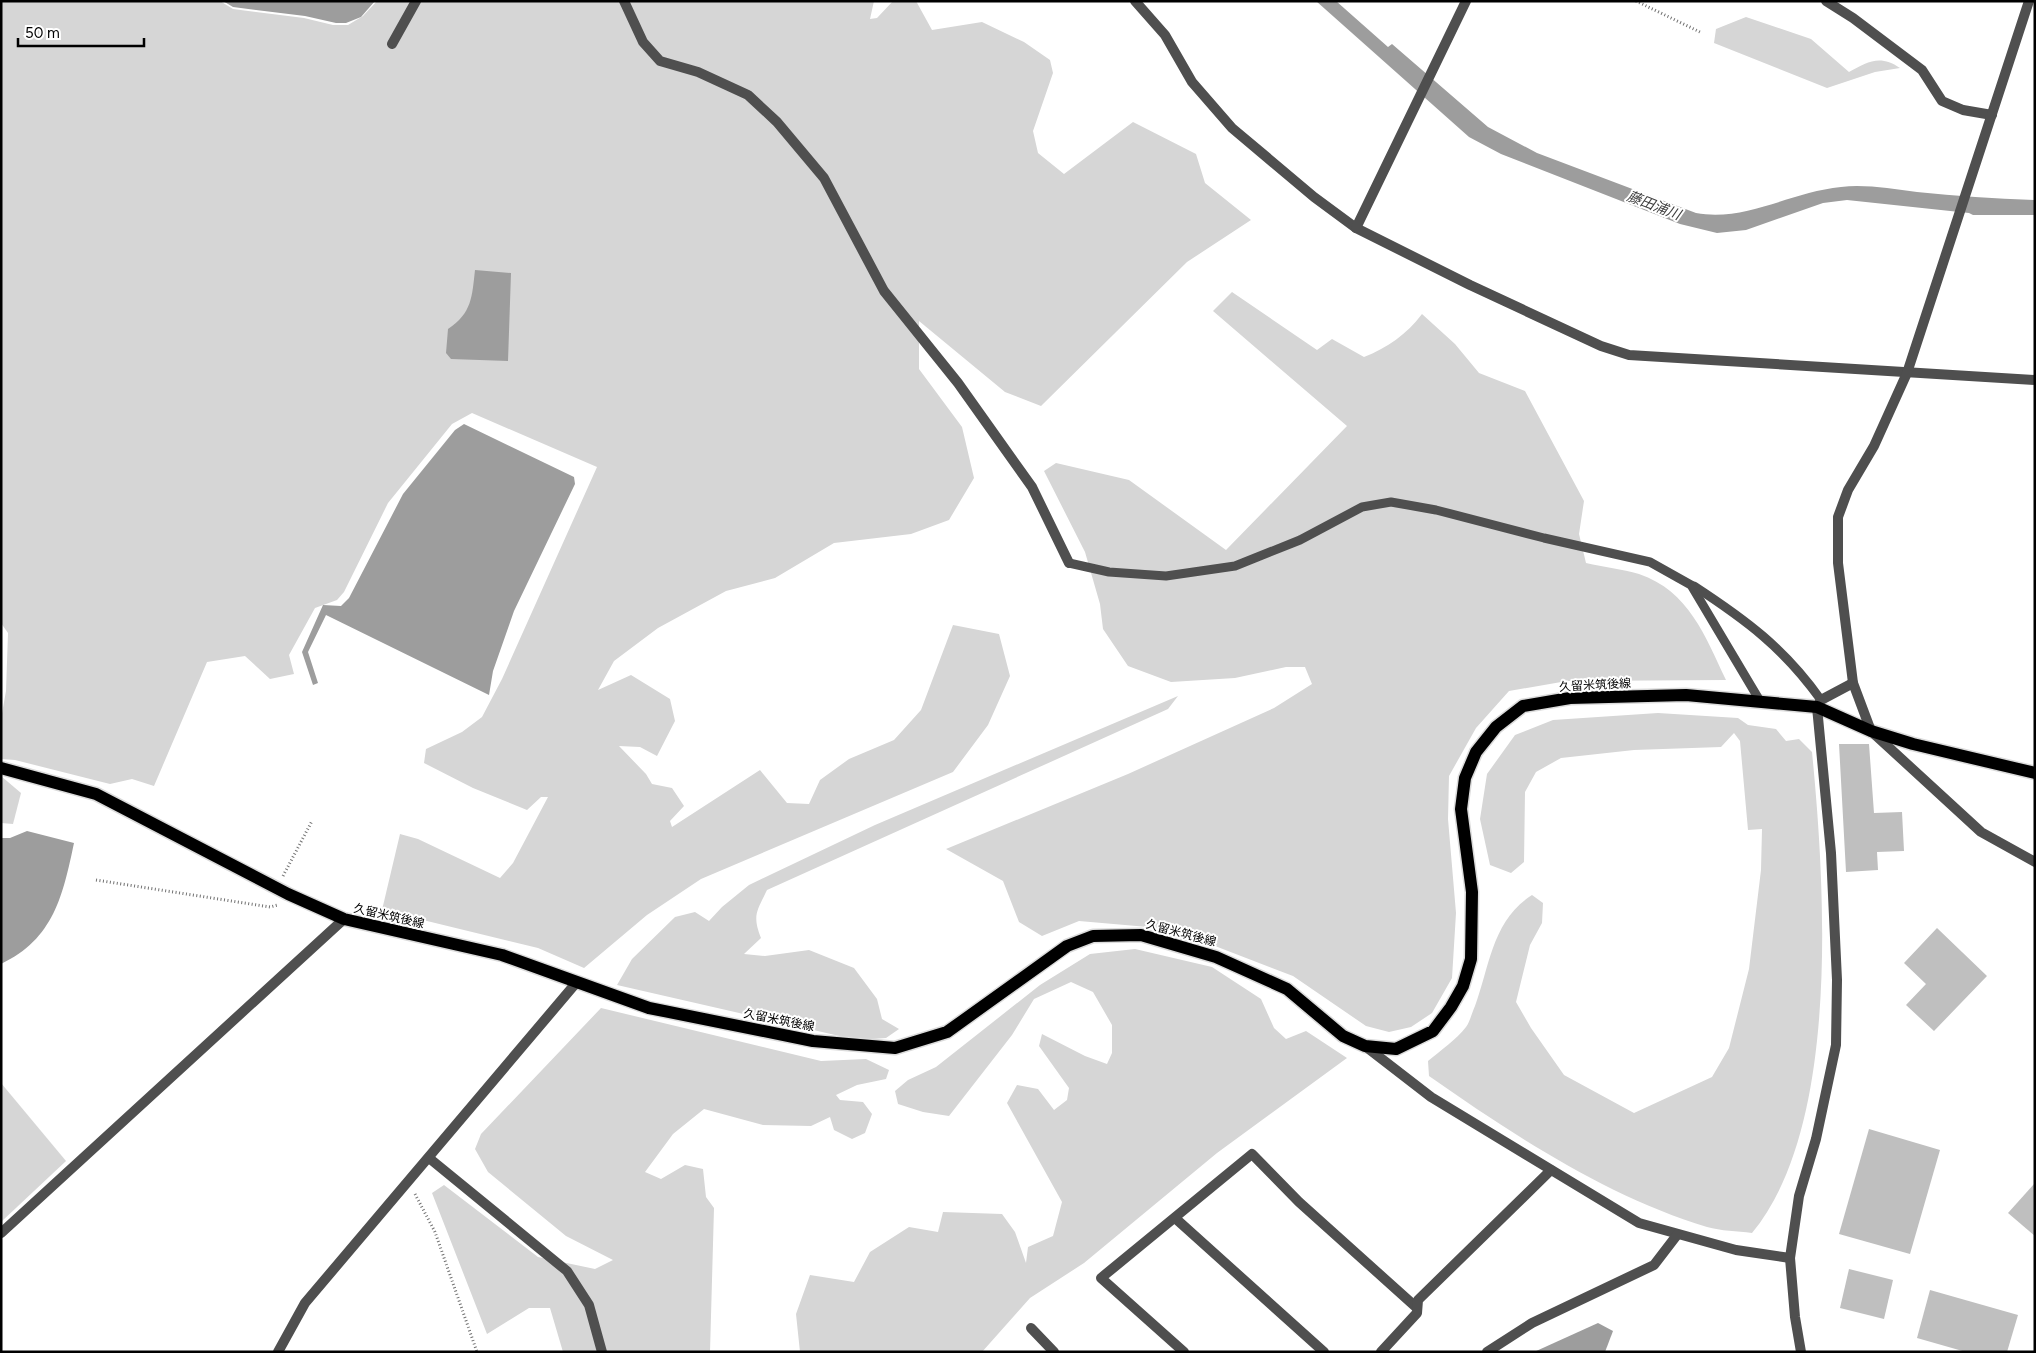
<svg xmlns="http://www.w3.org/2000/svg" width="2036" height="1353" font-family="Figtree,'Noto Sans JP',sans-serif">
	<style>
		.green { fill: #d6d6d6 }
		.water { fill: #9d9d9d }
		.building { fill: #bfbfbf }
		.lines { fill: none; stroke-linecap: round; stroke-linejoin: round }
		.primary-casing { stroke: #dbdbdb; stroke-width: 15 }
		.path { stroke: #717171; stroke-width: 3; stroke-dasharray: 1 2.5; stroke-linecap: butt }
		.service { stroke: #4f4f4f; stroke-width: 9 }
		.minor { stroke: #4f4f4f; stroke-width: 10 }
		.tertiary { stroke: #4f4f4f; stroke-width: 10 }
		.primary { stroke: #000; stroke-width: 12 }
		.labels { text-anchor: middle; stroke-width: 4; stroke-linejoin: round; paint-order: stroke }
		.street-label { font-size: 12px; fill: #000; stroke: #fff }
		.water-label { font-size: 14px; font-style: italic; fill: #3e3e3e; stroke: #fff }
	</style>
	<rect width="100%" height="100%" fill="#fff"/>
	<g class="green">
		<path d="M1 1H220L233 9 304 18 333 25H348L363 16 377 1H874L870 19 877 18 893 1H916L932 30 982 22 1024 42 1050 60 1053 73 1033 131 1038 153 1064 174 1133 122 1196 154 1205 183 1251 220 1187 262 1041 406 1005 392 919 321V369L962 427 974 478 949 520 911 534 834 543 775 578 726 591 658 628 614 661 598 690 631 675 670 699 675 721 657 756 640 747 619 746 646 774 652 784 672 788 684 806 670 821 672 827 760 770 787 803 809 804 820 780 849 759 894 740 921 710 953 625 999 634 1010 676 988 725 953 772 701 879 647 915 584 968 538 948 382 910 400 834 418 839 500 878 513 863 548 797H541L527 810 473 788 424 763 426 749 462 732 482 717 502 679 597 467 472 413 452 424 388 503 344 592 337 600 315 608 289 655 294 674 270 679 245 656 207 662 154 786 132 779 110 784 15 760 1 759V719L6 691 8 633 1 623Z"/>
		<path d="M1746 17 1811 39 1849 72C1867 62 1880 54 1900 68L1875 72 1827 88 1714 43 1716 29Z"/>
		<path d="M1232 292 1317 350 1332 339 1364 357C1387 348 1407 334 1422 314L1455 344 1479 373 1525 391 1584 501 1579 534 1586 563C1604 567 1622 569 1639 574 1689 591 1705 636 1726 680L1567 681 1509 691 1476 728 1449 776 1448 819 1456 913 1452 978 1432 1013 1411 1027 1389 1032 1366 1026 1293 976 1171 929 1079 921 1042 936 1019 922 1003 881 946 849 1128 774 1274 708 1312 684 1305 667H1286L1235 678 1171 682 1128 666 1103 629 1100 604 1085 552 1044 471 1056 463 1129 480 1226 550 1347 426 1213 311Z"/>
		<path d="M1178 696 1168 709 767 890C757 911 752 915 761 938L744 954 765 956 809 950 854 968 877 999 882 1019 899 1029 886 1038 857 1040 617 985 632 959 675 917 695 912 709 921 722 907 749 885 875 825Z"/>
		<path d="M1658 713 1738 718 1748 725 1776 729 1786 741 1799 739 1812 752C1825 884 1841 1126 1752 1233 1737 1231 1721 1231 1707 1227 1608 1197 1513 1135 1429 1076L1428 1061C1441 1050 1456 1040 1466 1027 1470 1022 1472 1012 1475 1006 1490 965 1492 921 1532 895L1543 903 1542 923 1530 945 1516 1002 1531 1028 1564 1075 1634 1113 1712 1077 1729 1048 1749 969 1761 870 1762 829 1748 830 1740 741 1734 733 1721 747 1634 750 1561 758 1536 772 1525 792 1524 862 1511 873 1490 865 1480 819 1487 774 1515 735 1553 720Z"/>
		<path d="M1 776 21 793 13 824 1 823Z"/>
		<path d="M1135 949 1212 967 1261 999 1274 1028 1286 1039 1306 1031 1347 1058 1217 1153 1084 1263 1030 1298 982 1352H800L796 1314 810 1275 854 1282 870 1252 909 1227 938 1232 943 1212 1002 1214 1015 1232 1026 1263 1028 1247 1053 1236 1062 1202 1007 1103 1017 1085 1038 1089 1054 1110 1067 1100 1069 1088 1039 1046 1042 1034 1085 1056 1107 1064 1112 1053V1025L1093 992 1071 982 1034 999 1012 1035 949 1116 923 1112 898 1104 895 1091 908 1080 936 1067 1040 985 1090 954Z"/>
		<path d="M601 1008 821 1061 866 1059 889 1070 886 1079 857 1085 836 1095 840 1100 863 1102 872 1114 865 1133 852 1139 834 1130 830 1117 811 1126 763 1125 704 1109 673 1134 645 1172 661 1179 685 1165 703 1169 706 1197 714 1208 710 1352H563L550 1308H529L487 1334 432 1193 444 1185 538 1257 595 1269 613 1260 566 1236 488 1172 475 1149 481 1134Z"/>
		<path d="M1 1083 66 1161 1 1222Z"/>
	</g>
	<g class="water">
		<path d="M223 1H375L361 17 346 23H336L305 16 233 7Z"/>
		<path d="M1316 1H1336L1388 47 1392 44 1488 127 1537 153 1696 213C1746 222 1790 192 1841 187 1865 184 1892 189 1917 192 1956 196 1995 199 2035 200V215H1973L1969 213 1847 200 1823 203 1746 230 1717 233 1680 224 1501 154 1469 137Z"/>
		<path d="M475 270 511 273 508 361 451 359 446 353 448 329C472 313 472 297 475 270Z"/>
		<path d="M464 424 574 477 575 484 514 611 493 671 489 695 326 615 308 652 318 683 313 685 302 652 323 605 341 606 349 598 403 494 455 430Z"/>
		<path d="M27 831 74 843C63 895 54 939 1 964V838H10Z"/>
		<path d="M1598 1323 1613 1331 1605 1352H1534Z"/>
	</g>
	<g class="building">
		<path d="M1839 744H1869L1874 813 1902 812 1904 851 1877 852 1878 870 1846 872Z"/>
		<path d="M1937 928 1987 976 1934 1031 1906 1005 1926 984 1904 963Z"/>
		<path d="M1869 1129 1940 1150 1910 1254 1839 1234Z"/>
		<path d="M2035 1183V1236L2008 1213Z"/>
		<path d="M1849 1269 1893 1280 1884 1319 1840 1308Z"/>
		<path d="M1930 1290 2018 1315 2007 1352H1966L1917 1338Z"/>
	</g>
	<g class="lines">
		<defs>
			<path id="primary" d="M1 768 96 794 288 894 344 919 502 955 649 1008 813 1041 895 1048 947 1032 1067 946 1093 936 1141 935 1216 957 1287 989 1343 1036 1365 1046 1396 1049 1433 1031 1451 1007 1463 986 1471 959 1472 892 1461 809 1465 778 1476 752 1496 727 1523 706 1570 698 1686 695 1817 707 1871 731 1913 744 2035 773"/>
		</defs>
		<use href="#primary" class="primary-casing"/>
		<g class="path">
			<path d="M1636 1 1702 33"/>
			<path d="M283 876 312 821"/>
			<path d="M96 880 270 907 278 905"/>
			<path d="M415 1194 435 1232 477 1352"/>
		</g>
		<g class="service">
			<path d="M1069 563 1109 572 1166 576 1235 566 1300 540 1362 507 1391 502 1436 510 1544 538 1650 562 1691 585 1760 701"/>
			<path d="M1694 586C1746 620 1784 648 1821 700"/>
		</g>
		<g class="minor">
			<path d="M624 1 643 42 660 61 698 72 748 95 777 122 824 178 884 291 958 383 1032 487 1069 563"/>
			<path d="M1135 1 1165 35 1192 82 1232 128 1314 197 1356 228 1470 285 1601 346 1629 355 2035 380"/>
			<path d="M1826 1 1853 18 1922 70 1942 101 1963 110 1992 115"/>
			<path d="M392 44 416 1"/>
			<path d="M1356 228 1466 1"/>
			<path d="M1907 373 2029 1"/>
			<path d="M1365 1046 1431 1097 1639 1223 1736 1250 1790 1258"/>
			<path d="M429 1158 567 1271 589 1305 602 1352"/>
			<path d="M1175 1218 1324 1352"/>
			<path d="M1 1233 344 919"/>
			<path d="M1031 1328 1054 1352"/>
			<path d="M278 1352 305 1303 576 983"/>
			<path d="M1184 1352 1101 1278 1252 1154 1299 1202 1417 1308"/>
			<path d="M1381 1352 1417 1313 1418 1300 1551 1170"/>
			<path d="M1487 1352 1532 1323 1654 1265 1677 1235"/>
			<path d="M1801 1352 1795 1317 1790 1258 1799 1196 1816 1139 1836 1045 1837 980 1831 853 1817 707 1821 700 1853 683"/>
		</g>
		<path class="tertiary" d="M1907 373 1874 446 1848 490 1838 517V563L1853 683 1871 731 1981 832 2035 862"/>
		<use href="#primary" class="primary"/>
	</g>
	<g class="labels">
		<g class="street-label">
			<text transform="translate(1595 685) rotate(-3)" y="4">久留米筑後線</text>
			<text transform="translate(389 916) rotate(13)" y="4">久留米筑後線</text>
			<text transform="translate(1181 933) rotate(15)" y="4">久留米筑後線</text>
			<text transform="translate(779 1020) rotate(11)" y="4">久留米筑後線</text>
		</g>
		<g class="water-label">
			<text transform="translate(1654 205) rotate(21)" y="5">藤田浦川</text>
		</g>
	</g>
	<rect width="2036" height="1353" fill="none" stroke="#000000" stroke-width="5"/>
	<path d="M18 38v8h126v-8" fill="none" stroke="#000000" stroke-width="2.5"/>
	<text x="25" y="38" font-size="15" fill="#000000" stroke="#ffffff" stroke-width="4" paint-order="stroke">50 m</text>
</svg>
